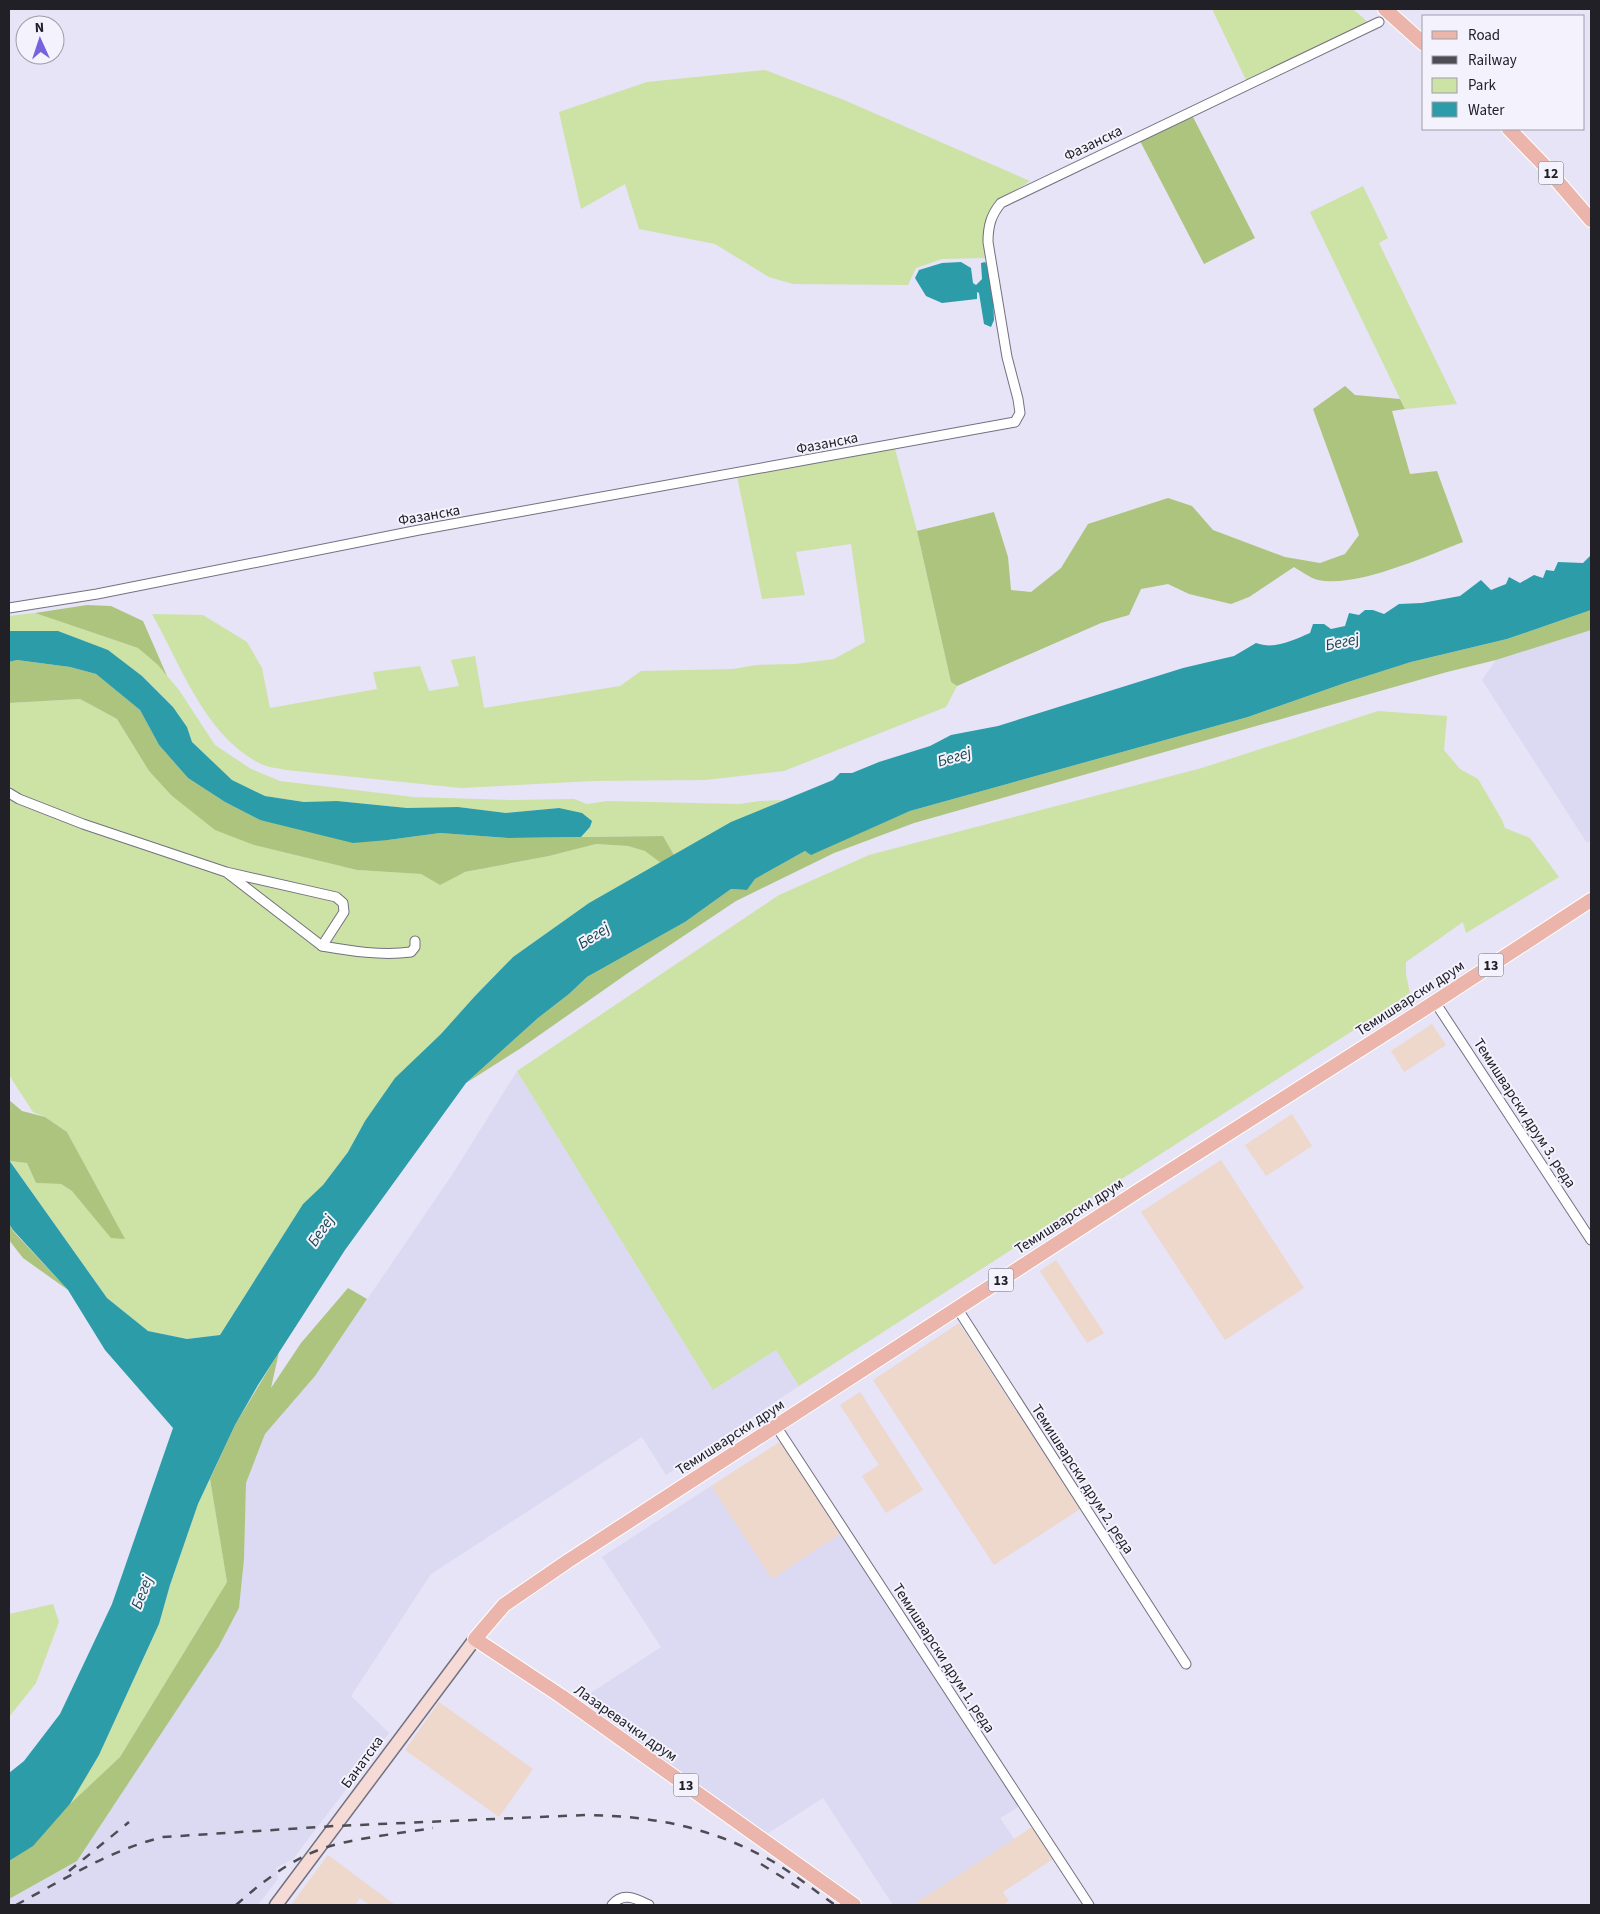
<svg xmlns="http://www.w3.org/2000/svg" width="1600" height="1914" font-family="'Source Sans 3',sans-serif">
	<style>
		.commercial { fill: #eed7cb }
		.built { fill: #dcd9f2 }
		.green { fill: #cde2a5 }
		.forest { fill: #acc47d }
		.water { fill: #2c9ca9 }
		.lines { fill: none; stroke-linecap: round; stroke-linejoin: round }
		.street-casing { stroke: #727181; stroke-width: 11 }
		.secondary-casing { stroke: #727181; stroke-width: 15 }
		.primary-casing { stroke: #fff; stroke-width: 16 }
		.street { stroke: #fff; stroke-width: 9 }
		.secondary { stroke: #f5dad5; stroke-width: 12 }
		.primary { stroke: #ebb5ac; stroke-width: 14 }
		.rail { stroke: #4d4c55; stroke-width: 2.5; stroke-dasharray: 9 9; stroke-linecap: butt }
		.labels { text-anchor: middle; stroke-width: 4; stroke-linejoin: round; paint-order: stroke }
		.shield { fill: #f3f2fd; stroke: #605f67; stroke-width: 1 }
		.shield-label { font-size: 14px; font-weight: bold; fill: #212027 }
		.street-label { font-size: 15px; fill: #212027; stroke: #f3f2fd }
		.water-label { font-size: 16px; font-style: italic; fill: #18474d; stroke: #f3f2fd }
	</style>
	<rect width="100%" height="100%" fill="#e6e4f6"/>
	<g class="commercial">
		<path d="M1432 1024 1446 1045 1404 1072 1391 1051Z"/>
		<path d="M1292 1114 1312 1146 1266 1176 1245 1145Z"/>
		<path d="M1221 1160 1304 1288 1225 1340 1141 1212Z"/>
		<path d="M1056 1260 1104 1333 1087 1343 1040 1271Z"/>
		<path d="M959 1323 1080 1509 994 1565 873 1380Z"/>
		<path d="M860 1392 923 1490 886 1513 862 1476 879 1465 840 1405Z"/>
		<path d="M781 1441 842 1533 772 1579 711 1486Z"/>
		<path d="M439 1702 533 1769 499 1817 405 1750Z"/>
		<path d="M1032 1827 1053 1859 1003 1892 1009 1901 1003 1905H915L914 1904Z"/>
		<path d="M328 1855 395 1905H370L360 1898 355 1905H291Z"/>
	</g>
	<g class="built">
		<path d="M1591 630V840L1587 843 1482 680 1496 660Z"/>
		<path d="M517 1071 713 1390 776 1350 799 1386 666 1475 642 1437 431 1574 351 1696 389 1733 293 1859 276 1868 278 1879 258 1905H9V1899L77 1861 219 1646 239 1608 244 1559 246 1483 265 1434 315 1376 454 1172Z"/>
		<path d="M711 1486 772 1579 842 1533 1020 1806 1000 1818 1014 1839 912 1905H893L823 1798 762 1837 577 1702 661 1647 602 1557Z"/>
	</g>
	<g class="green">
		<path d="M1212 9H1353L1369 23 1246 80Z"/>
		<path d="M765 70 844 100 1030 181 994 204 987 220 986 258 942 259 916 268 908 285 793 284 769 277 715 244 639 229 625 184 581 209 559 112 647 82Z"/>
		<path d="M1363 186 1388 238 1379 243 1457 404 1405 409 1310 212Z"/>
		<path d="M895 449 917 531 951 682 957 686 946 707 784 771 705 780 593 781 461 788 286 770C277 768 265 767 257 762 203 732 181 665 152 614L203 615 247 642 262 668 270 708 377 689 373 672 420 666 429 691 459 686 451 660 475 656 484 708 620 686 641 671 733 669 756 665 795 664 834 659 865 642 851 544 796 552 805 595 762 599 737 476Z"/>
		<path d="M35 613 138 648 158 665 179 690 215 745 251 769 280 781 413 797 512 800 574 799 587 804 607 801 739 804 760 801 783 800 731 823 674 855 663 836 581 837 590 827 559 808 506 813 458 807 407 808 337 801 304 802 265 796 232 780 192 742 187 727 173 707 142 676 108 651 58 631H9V616Z"/>
		<path d="M80 699 117 719 149 771 171 795 254 845 357 870 421 874 440 885 461 873 549 856 596 844 628 846 646 851 661 863 589 903 513 957 475 996 365 1121 348 1152 323 1185 303 1204 220 1335 187 1339 148 1331 107 1298 10 1161 27 1163 36 1183 61 1184 72 1191 85 1205 124 1238 67 1132 45 1117 33 1112 9 1075V703Z"/>
		<path d="M1378 711 1447 716 1444 750 1460 769 1478 779 1502 820 1505 828 1530 838 1559 877 1466 933 1463 922 1406 962V974L1410 994 799 1386 776 1350 713 1390 517 1071 779 895 869 855 1202 768Z"/>
		<path d="M210 1479 227 1582 120 1757 70 1804 99 1755 159 1624 170 1585 198 1504Z"/>
		<path d="M53 1604 59 1622 36 1683 9 1717V1614Z"/>
	</g>
	<g class="forest">
		<path d="M1193 117 1255 238 1204 264 1139 139Z"/>
		<path d="M1345 386 1355 395 1400 399 1405 409 1392 411 1410 474 1437 471 1463 542C1426 556 1357 588 1318 580 1310 578 1301 571 1294 567L1249 597 1231 604 1189 594 1168 584 1141 589 1129 615 1101 623 957 686 951 682 917 531 994 512 1008 557 1011 590 1031 592 1061 568 1088 524 1168 498 1192 506 1213 530 1285 557 1320 563 1345 554 1359 535 1313 409Z"/>
		<path d="M87 605 111 606 143 621 167 676 158 665 138 648 35 613Z"/>
		<path d="M1591 610V630L1496 660 1447 672 914 823 834 853 736 901 628 973 521 1048 466 1083 538 1018 569 994 587 977 685 922 731 889 747 890 755 879 805 851 811 854 910 811 1248 717 1345 683 1411 662 1507 639Z"/>
		<path d="M17 660 70 667 96 674 140 710 159 745 188 778 225 802 260 820 388 840 440 833 508 838 663 836 674 855 661 863 645 851 628 846 596 844 549 856 465 872 440 885 421 874 357 870 254 845 215 830 171 795 149 771 117 719 80 699 9 703V662Z"/>
		<path d="M9 1100 22 1111 45 1117 67 1132 125 1239 111 1238 72 1191 61 1184 36 1183 27 1163 10 1161Z"/>
		<path d="M9 1224 13 1231 68 1290 23 1258 9 1240Z"/>
		<path d="M348 1288 367 1299 315 1376 265 1434 246 1483 244 1559 239 1608 219 1646 77 1861 9 1899V1861L33 1845 70 1804 120 1757 227 1582 210 1479 235 1425 279 1352 271 1388 301 1343Z"/>
	</g>
	<g class="water">
		<path d="M961 262 971 268 973 283 976 285 982 279 981 263 985 262 992 274 994 320 991 327 984 324 979 293 977 292V299L942 303 926 296 915 278 919 270 942 263Z"/>
		<path d="M1591 555V610L1507 639 1411 662 1345 683 1248 717 910 811 811 855 805 851 755 879 747 890 731 889 685 922 587 977 569 994 538 1018 466 1083 345 1250 258 1385 235 1425 198 1504 170 1585 159 1624 99 1755 70 1804 33 1846 9 1861V1773L24 1761 60 1714 112 1604 173 1428 105 1350 68 1290 13 1230 9 1224V1160L107 1298 148 1331 187 1339 220 1335 303 1204 323 1185 348 1152 365 1121 395 1078 441 1034 475 996 513 957 589 903 731 822 833 780 840 773H852L879 762 930 746 951 735 998 726 1183 668 1234 656 1256 643C1275 650 1293 640 1310 633L1313 624H1324L1331 629 1345 626 1349 613 1359 615 1365 610H1373L1384 614 1399 604 1422 603 1460 596 1481 580 1491 590 1506 584 1509 577 1520 583 1534 575 1543 578 1546 570 1554 571 1558 562 1583 563Z"/>
		<path d="M9 631H58L108 650 142 676 173 707 187 727 192 742 232 780 265 796 304 802 337 801 407 808 458 807 506 813 559 808 582 813 592 821 590 827 581 837 508 838 440 833 388 840 353 843 260 820 225 802 188 778 159 745 140 710 96 674 70 667 17 660 9 662Z"/>
	</g>
	<g class="lines">
		<defs>
			<g id="street">
				<path d="M9 608 97 594 419 530 1015 422 1020 413 1018 399 1007 357 988 242C988 226 991 215 1001 203L1379 22"/>
				<path d="M9 793 19 799 83 824 226 872 336 897 343 903 344 912 322 946 226 872"/>
				<path d="M322 946C351 951 382 956 411 952L415 947V941"/>
				<path d="M1435 1002 1591 1240"/>
				<path d="M957 1308 1186 1664"/>
				<path d="M776 1426 1089 1905"/>
				<path d="M612 1905C623 1891 637 1899 649 1905"/>
			</g>
			<path id="secondary" d="M276 1905 475 1639"/>
			<g id="primary">
				<path d="M1385 9 1424 44"/>
				<path d="M1509 129 1541 162 1591 220"/>
				<path d="M854 1905 561 1696 475 1639 504 1605 568 1561 1141 1189 1435 1002 1591 900"/>
			</g>
		</defs>
		<use href="#street" class="street-casing"/>
		<use href="#secondary" class="secondary-casing"/>
		<use href="#primary" class="primary-casing"/>
		<use href="#street" class="street"/>
		<use href="#secondary" class="secondary"/>
		<use href="#primary" class="primary"/>
		<g class="rail">
			<path d="M761 1864 801 1889"/>
			<path d="M69 1871 129 1822"/>
			<path d="M16 1905C63 1880 110 1850 163 1837L335 1826 585 1815C655 1816 710 1827 772 1861 794 1874 814 1890 835 1905"/>
			<path d="M236 1905C260 1884 286 1863 316 1851 348 1838 398 1834 433 1828"/>
		</g>
	</g>
	<g class="labels">
		<g class="shield">
			<rect x="1538.5" y="161.5" width="25" height="23" rx="4"/>
			<rect x="1478.5" y="953.5" width="25" height="23" rx="4"/>
			<rect x="988.5" y="1268.5" width="25" height="23" rx="4"/>
			<rect x="673.5" y="1773.5" width="25" height="23" rx="4"/>
		</g>
		<g class="shield-label">
			<text x="1551" y="178">12</text>
			<text x="1491" y="970">13</text>
			<text x="1001" y="1285">13</text>
			<text x="686" y="1790">13</text>
		</g>
		<g class="street-label">
			<text transform="translate(1093 143) rotate(-26)" y="5">Фазанска</text>
			<text transform="translate(827 443) rotate(-11)" y="5">Фазанска</text>
			<text transform="translate(429 515) rotate(-10)" y="5">Фазанска</text>
			<text transform="translate(1410 998) rotate(-33)" y="5">Темишварски друм</text>
			<text transform="translate(1525 1113) rotate(57)" y="5">Темишварски друм 3. реда</text>
			<text transform="translate(1069 1216) rotate(-33)" y="5">Темишварски друм</text>
			<text transform="translate(730 1437) rotate(-33)" y="5">Темишварски друм</text>
			<text transform="translate(1083 1479) rotate(57)" y="5">Темишварски друм 2. реда</text>
			<text transform="translate(944 1658) rotate(57)" y="5">Темишварски друм 1. реда</text>
			<text transform="translate(626 1723) rotate(35)" y="5">Лазаревачки друм</text>
			<text transform="translate(362 1762) rotate(-54)" y="5">Банатска</text>
		</g>
		<g class="water-label">
			<text transform="translate(1342 641) rotate(-12)" y="6">Бегеј</text>
			<text transform="translate(954 756) rotate(-17)" y="6">Бегеј</text>
			<text transform="translate(593 935) rotate(-33)" y="6">Бегеј</text>
			<text transform="translate(320 1230) rotate(-56)" y="6">Бегеј</text>
			<text transform="translate(141 1592) rotate(-69)" y="6">Бегеј</text>
		</g>
	</g>
	<rect width="1600" height="1914" fill="none" stroke="#212027" stroke-width="20"/>
	<rect x="1422" y="15" width="162" height="115" fill="#f3f2fd" stroke="#9f9ea7"/>
	<rect x="1432" y="31" width="25" height="8" fill="#ebb5ac" stroke="#9f9ea7"/>
	<text x="1468" y="40" font-size="15" fill="#212027">Road</text>
	<rect x="1432" y="56" width="25" height="8" fill="#4d4c55" stroke="#9f9ea7"/>
	<text x="1468" y="65" font-size="15" fill="#212027">Railway</text>
	<rect x="1432" y="78" width="25" height="15" fill="#cde2a5" stroke="#9f9ea7"/>
	<text x="1468" y="90" font-size="15" fill="#212027">Park</text>
	<rect x="1432" y="102" width="25" height="15" fill="#2c9ca9" stroke="#9f9ea7"/>
	<text x="1468" y="115" font-size="15" fill="#212027">Water</text>
	<g transform="translate(40 40) rotate(357)"><circle r="24" fill="#f3f2fd" stroke="#9f9ea7"/>
	<path d="M0-4L9 19L0 12L-9 19Z" fill="#7861dc"/>
	<text y="-8" font-size="14" font-weight="bold" text-anchor="middle" fill="#212027">N</text>
	</g>
</svg>
